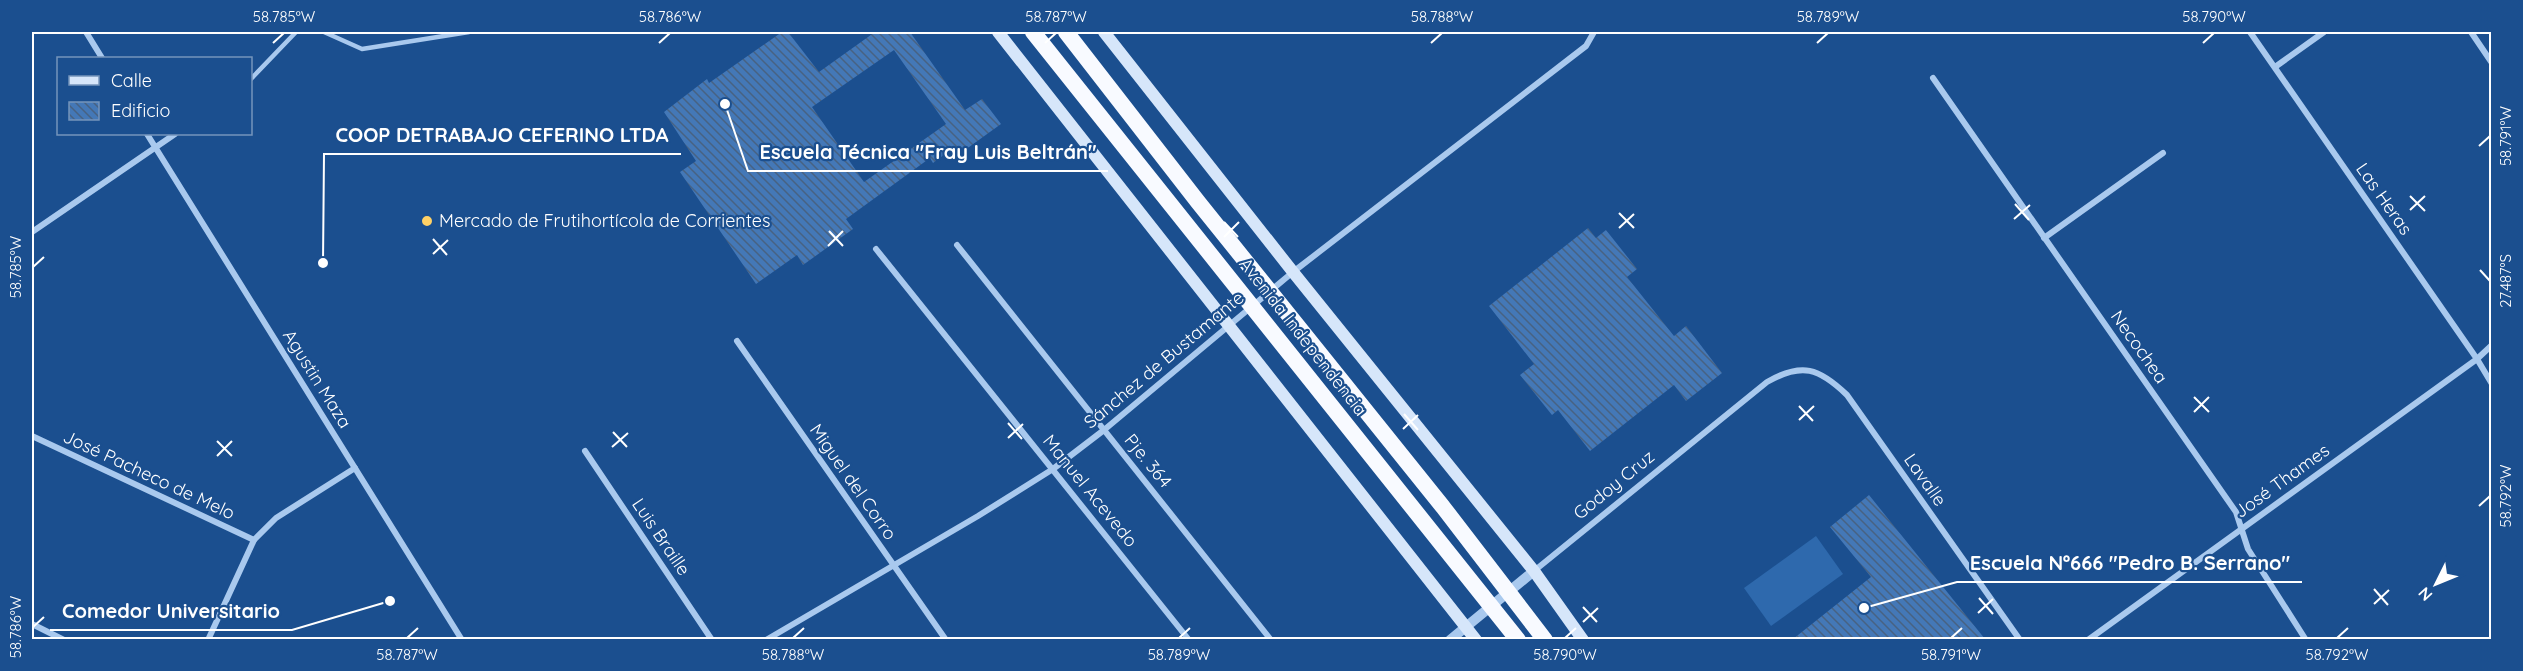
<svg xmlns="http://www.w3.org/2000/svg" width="2523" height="671" font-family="Quicksand,sans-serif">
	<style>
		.garden { fill: #2e69ad }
		.building { fill: url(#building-back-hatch); fill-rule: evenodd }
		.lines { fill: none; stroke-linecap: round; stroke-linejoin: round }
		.service { stroke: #a9c9ee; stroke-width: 4.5 }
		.minor { stroke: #a9c9ee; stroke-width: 6 }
		.tertiary { stroke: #a9c9ee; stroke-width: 10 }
		.secondary { stroke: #d6e6fa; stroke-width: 12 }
		.trunk { stroke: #f8faff; stroke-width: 16 }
		.ticks { fill: none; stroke: #fff; stroke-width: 2 }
		.poi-dot { fill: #ffd166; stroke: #1b4f8f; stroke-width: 2 }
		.labels { text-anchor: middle; stroke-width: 4.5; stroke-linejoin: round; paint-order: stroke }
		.street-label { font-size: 18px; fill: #fff; stroke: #1b4f8f }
		.poi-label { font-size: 18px; fill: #fff; stroke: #1b4f8f; text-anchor: start }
		.leader { fill: none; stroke: #fff; stroke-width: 2 }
		.callout-dot { fill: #fff; stroke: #1b4f8f; stroke-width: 2 }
		.callout-label { font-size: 20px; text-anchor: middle; font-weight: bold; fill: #fff; stroke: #1b4f8f; stroke-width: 4.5; stroke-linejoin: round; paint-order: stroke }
		.neatline { fill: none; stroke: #fff; stroke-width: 2 }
		.ticks-label { font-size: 15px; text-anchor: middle; fill: #fff }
	</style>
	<defs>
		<pattern id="building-back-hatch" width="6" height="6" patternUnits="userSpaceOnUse" patternTransform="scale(1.5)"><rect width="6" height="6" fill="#4478b7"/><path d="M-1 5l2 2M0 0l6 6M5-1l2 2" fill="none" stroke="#486282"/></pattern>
	</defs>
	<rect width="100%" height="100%" fill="#1b4f8f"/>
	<path class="garden" d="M1816 536 1843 574 1771 626 1744 588Z"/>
	<g class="building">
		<path d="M782 32H788L819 72 875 32H910L965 110 982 99 1001 124 958 155 953 148 933 163 930 158 846 219 853 229 803 265 797 255 756 284 680 172 696 161 664 112 707 79 709 83ZM894 50 946 124 864 182 812 107Z"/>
		<path d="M1588 228 1596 238 1606 230 1637 269 1627 277 1674 336 1686 326 1722 373 1686 401 1674 385 1590 451 1558 410 1552 415 1520 375 1534 364 1489 306Z"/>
		<path d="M1869 495 1985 639H1793L1871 577 1830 527Z"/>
	</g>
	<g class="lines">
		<g class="service">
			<path d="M324 32 362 49 469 32"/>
			<path d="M250 80 296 32"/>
		</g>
		<g class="minor">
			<path d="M86 32 102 58"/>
			<path d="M2250 32 2477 359 2492 384"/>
			<path d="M2471 32 2492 63"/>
			<path d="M2275 67 2324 32"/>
			<path d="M1933 78 2236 512 2248 549 2306 640"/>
			<path d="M147 134 462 640"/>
			<path d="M32 232 175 134"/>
			<path d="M2044 238 2163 153"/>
			<path d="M957 245 1271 640"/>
			<path d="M876 249 1189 640"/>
			<path d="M737 341 946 640"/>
			<path d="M32 436 254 540"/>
			<path d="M585 451 712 640"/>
			<path d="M1534 571 1767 382C1802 362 1819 368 1847 395L2020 640"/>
			<path d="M32 624 64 640"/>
			<path d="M208 640 254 540 276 518 355 468"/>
			<path d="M766 640 978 516 1053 469 1104 430 1293 272 1586 46 1594 32"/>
			<path d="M2088 640 2477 359 2492 345"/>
		</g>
		<path class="tertiary" d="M1450 640 1534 571"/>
		<g class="secondary">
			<path d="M998 32 1476 640"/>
			<path d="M1104 32 1293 272 1534 571 1583 640"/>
		</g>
		<g class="trunk">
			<path d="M1033 32 1518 640"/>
			<path d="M1066 32 1198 202 1443 507 1545 640"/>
		</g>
	</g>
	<path class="ticks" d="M273 43 284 33M659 43 670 33M1045 43 1056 33M1431 43 1442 33M1817 43 1828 33M2203 43 2214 33M2479 146 2490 136M2410 196 2425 211M2015 204 2029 220M2410 210 2425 196M1619 213 1634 228M2014 219 2030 205M1224 222 1238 237M1619 228 1634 214M829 231 843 246M1224 237 1239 222M433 239 447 255M828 246 843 231M433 254 448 240M33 267 44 257M2480 270 2490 281M2194 397 2209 412M1799 406 1813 421M2194 412 2209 397M1404 414 1418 430M1799 420 1814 406M1008 423 1022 439M1403 429 1418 415M613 432 627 447M1008 438 1023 424M217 441 232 456M612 447 628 433M217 456 232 441M2479 506 2490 496M2374 589 2388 605M1979 598 1993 614M2374 604 2389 590M1583 607 1597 622M1978 613 1993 599M1583 622 1598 608M33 627 44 617M407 638 418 628M793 638 804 628M1179 638 1190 628M1565 638 1576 628M1951 638 1962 628M2337 638 2348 628"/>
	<circle class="poi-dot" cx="427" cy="221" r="6"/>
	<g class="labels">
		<g class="street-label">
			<text transform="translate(2384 199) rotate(55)" y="6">Las Heras</text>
			<text transform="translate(1303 337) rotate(52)" y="6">Avenida Independencia</text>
			<text transform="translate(2139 347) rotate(55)" y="6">Necochea</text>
			<text transform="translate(1164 360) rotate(-40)" y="6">Sánchez de Bustamante</text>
			<text transform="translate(317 379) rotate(58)" y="6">Agustin Maza</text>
			<text transform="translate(1148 461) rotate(51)" y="6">Pje. 364</text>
			<text transform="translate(149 475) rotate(25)" y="6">José Pacheco de Melo</text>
			<text transform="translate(1925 480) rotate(55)" y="6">Lavalle</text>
			<text transform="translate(2282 481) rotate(-36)" y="6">José Thames</text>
			<text transform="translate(853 482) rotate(55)" y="6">Miguel del Corro</text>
			<text transform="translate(1614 485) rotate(-39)" y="6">Godoy Cruz</text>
			<text transform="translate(1090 491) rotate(51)" y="6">Manuel Acevedo</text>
			<text transform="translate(661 537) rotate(56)" y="6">Luis Braille</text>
		</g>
		<g class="poi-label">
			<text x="439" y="227">Mercado de Frutihortícola de Corrientes</text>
		</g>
	</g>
	<path class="leader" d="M323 263L324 154H681M725 104L748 171H1108M1864 608L1957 582H2302M390 601L292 630H50"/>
	<g class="callout-dot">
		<circle cx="323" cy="263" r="6"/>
		<circle cx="725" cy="104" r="6"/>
		<circle cx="1864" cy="608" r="6"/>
		<circle cx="390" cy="601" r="6"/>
	</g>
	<g class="callout-label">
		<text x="502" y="142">COOP DETRABAJO CEFERINO LTDA</text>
		<text x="928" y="159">Escuela Técnica "Fray Luis Beltrán"</text>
		<text x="2130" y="570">Escuela Nº666 "Pedro B. Serrano"</text>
		<text x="171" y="618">Comedor Universitario</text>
	</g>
	<rect width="2523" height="671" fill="none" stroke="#1b4f8f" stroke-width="66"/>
	<rect x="57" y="57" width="195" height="78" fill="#1b4f8f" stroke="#7695bc" stroke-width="1.5"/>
	<rect x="69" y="76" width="30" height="9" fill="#d6e6fa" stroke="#7695bc" stroke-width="1.5"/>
	<text x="111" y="87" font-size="18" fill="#ffffff">Calle</text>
	<rect x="69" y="102" width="30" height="18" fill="url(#building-back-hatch)" stroke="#7695bc" stroke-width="1.5"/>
	<text x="111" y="117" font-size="18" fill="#ffffff">Edificio</text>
	<g transform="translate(2436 584) rotate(227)" stroke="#1b4f8f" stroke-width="4.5" paint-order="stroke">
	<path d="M0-4.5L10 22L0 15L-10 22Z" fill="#ffffff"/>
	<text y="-9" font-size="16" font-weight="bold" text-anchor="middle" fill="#ffffff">N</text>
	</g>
	<rect x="33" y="33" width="2457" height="605" class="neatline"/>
	<g class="ticks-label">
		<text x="284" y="22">58.785°W</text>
		<text x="670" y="22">58.786°W</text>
		<text x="1056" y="22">58.787°W</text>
		<text x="1442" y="22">58.788°W</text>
		<text x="1828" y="22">58.789°W</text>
		<text x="2214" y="22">58.790°W</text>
		<text transform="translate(2506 136) rotate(-90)" y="5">58.791°W</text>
		<text transform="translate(16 267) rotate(-90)" y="5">58.785°W</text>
		<text transform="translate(2506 281) rotate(-90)" y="5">27.487°S</text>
		<text transform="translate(2506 496) rotate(-90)" y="5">58.792°W</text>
		<text transform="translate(16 627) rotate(-90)" y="5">58.786°W</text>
		<text x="407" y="660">58.787°W</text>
		<text x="793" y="660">58.788°W</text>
		<text x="1179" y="660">58.789°W</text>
		<text x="1565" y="660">58.790°W</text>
		<text x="1951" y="660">58.791°W</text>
		<text x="2337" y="660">58.792°W</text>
	</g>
</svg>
